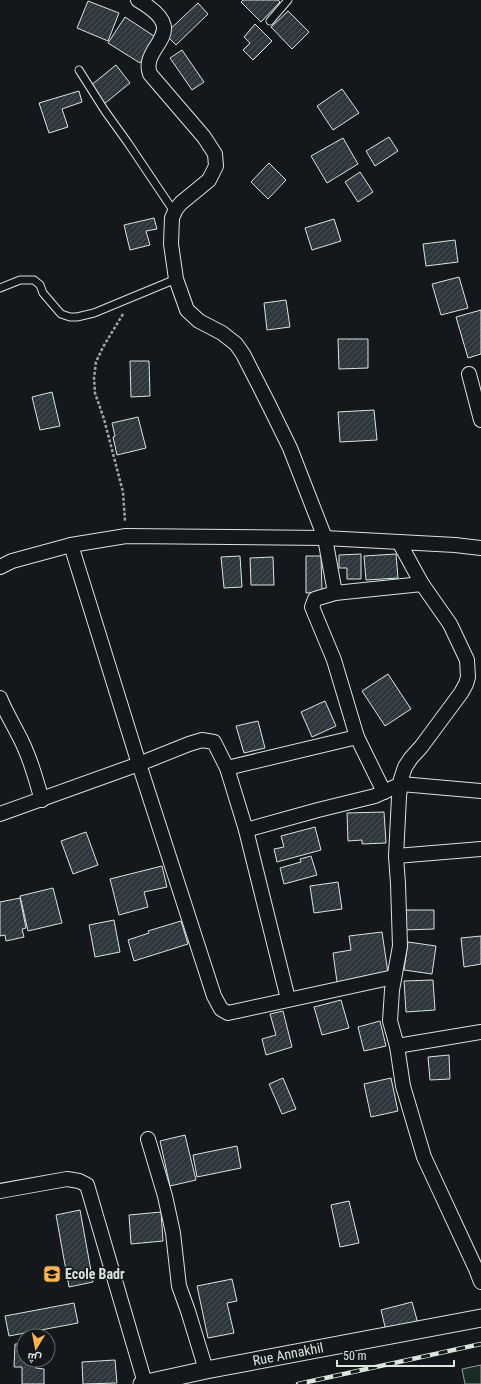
<svg xmlns="http://www.w3.org/2000/svg" width="481" height="1384" font-family="'Roboto Condensed',Cairo,sans-serif">
	<style>
		.pitch { fill: #1a2d24; stroke: #939e99 }
		.building { fill: url(#building-hatch); stroke: #d8e6dc }
		.lines { fill: none; stroke-linecap: round; stroke-linejoin: round }
		.service-casing { stroke: #d8e6dc; stroke-width: 9 }
		.minor-casing { stroke: #d8e6dc; stroke-width: 16 }
		.tertiary-casing { stroke: #d8e6dc; stroke-width: 19 }
		.path { stroke: #9da8a2; stroke-width: 2.5; stroke-dasharray: 3 2; stroke-linecap: butt }
		.service { stroke: #14181c; stroke-width: 7 }
		.minor { stroke: #14181c; stroke-width: 14 }
		.tertiary { stroke: #14181c; stroke-width: 17 }
		.rail-casing { stroke: #d8e6dc; stroke-width: 4.5 }
		.rail { stroke: #14181c; stroke-width: 3; stroke-dasharray: 9; stroke-linecap: butt }
		.labels { text-anchor: middle; stroke-width: 3; stroke-linejoin: round; paint-order: stroke }
		.poi-label { font-size: 14px; font-weight: bold; fill: #d8e6dc; stroke: #14181c; text-anchor: start }
		.street-label { font-size: 14px; fill: #d8e6dc; stroke: #14181c }
	</style>
	<defs>
		<pattern id="building-hatch" width="6" height="6" patternUnits="userSpaceOnUse"><rect width="6" height="6" fill="#2c363c"/><path d="M-1 1l2-2M0 6l6-6M5 7l2-2" fill="none" stroke="#4a5358"/></pattern>
	</defs>
	<rect width="100%" height="100%" fill="#14181c"/>
	<path class="pitch" d="M481 1365V1384H465L462 1369Z"/>
	<g class="building">
		<path d="M243 0H278L280 2 261 22 241 2Z"/>
		<path d="M88 1 119 13 108 41 77 28Z"/>
		<path d="M198 3 208 14 176 45 165 34Z"/>
		<path d="M288 11 309 32 292 49 271 27Z"/>
		<path d="M125 17 157 38 140 63 108 43Z"/>
		<path d="M255 24 272 41 253 60 243 50 250 43 244 37Z"/>
		<path d="M182 50 204 82 192 90 170 58Z"/>
		<path d="M116 65 130 83 104 104 90 86Z"/>
		<path d="M342 89 359 113 333 130 317 106Z"/>
		<path d="M79 91 82 102 62 109 68 127 49 133 39 103Z"/>
		<path d="M389 137 398 151 375 166 366 151Z"/>
		<path d="M343 138 358 164 327 183 311 156Z"/>
		<path d="M269 163 286 180 268 199 251 182Z"/>
		<path d="M360 172 373 192 358 202 345 182Z"/>
		<path d="M154 218 157 229 146 231 150 245 130 250 124 225Z"/>
		<path d="M334 219 341 241 312 250 305 228Z"/>
		<path d="M455 240 458 262 426 266 423 244Z"/>
		<path d="M459 277 468 308 441 315 432 284Z"/>
		<path d="M286 300 290 327 267 330 264 303Z"/>
		<path d="M481 310V354L468 358 456 317Z"/>
		<path d="M338 339H368V368L339 369Z"/>
		<path d="M130 361H149L150 396 131 397Z"/>
		<path d="M52 392 60 426 40 430 32 397Z"/>
		<path d="M374 410 377 440 340 442 338 412Z"/>
		<path d="M138 417 146 448 117 455 113 437 115 436 112 423Z"/>
		<path d="M361 554V579H347V568H339V555Z"/>
		<path d="M396 554 398 578 366 580 364 556Z"/>
		<path d="M240 556 242 587 224 588 221 557Z"/>
		<path d="M306 556H321L322 592 306 593Z"/>
		<path d="M273 557 274 585H251L250 558Z"/>
		<path d="M388 674 411 709 385 726 362 691Z"/>
		<path d="M325 701 336 726 312 737 301 712Z"/>
		<path d="M258 721 265 748 244 753 236 726Z"/>
		<path d="M384 812 386 843 362 844V840L348 841 347 813Z"/>
		<path d="M315 827 321 850 277 862 274 849 284 847 281 836Z"/>
		<path d="M86 832 98 865 73 874 61 841Z"/>
		<path d="M311 856 317 875 284 884 280 868 301 862 300 859Z"/>
		<path d="M162 866 167 887 144 892 148 907 119 915 110 879Z"/>
		<path d="M338 882 342 909 314 913 310 886Z"/>
		<path d="M53 888 62 923 28 931 20 896Z"/>
		<path d="M20 898 26 928 22 929 24 937 6 941 5 935 0 936V902Z"/>
		<path d="M404 910H434V929L404 930Z"/>
		<path d="M114 920 120 952 95 957 89 925Z"/>
		<path d="M181 921 188 944 134 961 128 940 149 933 148 931Z"/>
		<path d="M382 932 388 973 364 976V979L337 982 333 953 351 950 349 936Z"/>
		<path d="M481 936V964L464 967 461 938Z"/>
		<path d="M408 942 436 946 432 974 404 970Z"/>
		<path d="M433 980 435 1010 406 1012 404 981Z"/>
		<path d="M341 1000 349 1028 322 1035 314 1007Z"/>
		<path d="M283 1011 292 1047 266 1055 262 1039 276 1035 270 1014Z"/>
		<path d="M380 1021 386 1046 364 1051 358 1027Z"/>
		<path d="M449 1055 450 1079 430 1080 428 1057Z"/>
		<path d="M283 1078 296 1109 282 1114 269 1084Z"/>
		<path d="M391 1078 398 1111 371 1117 364 1084Z"/>
		<path d="M185 1135 196 1180 170 1186 160 1141Z"/>
		<path d="M237 1146 241 1168 197 1177 193 1155Z"/>
		<path d="M349 1201 359 1243 340 1247 331 1205Z"/>
		<path d="M80 1210 93 1282 69 1287 56 1215Z"/>
		<path d="M161 1212 163 1241 131 1244 129 1215Z"/>
		<path d="M232 1279 237 1301 227 1303 234 1333 208 1338 197 1286Z"/>
		<path d="M412 1302 419 1327 387 1335 381 1310Z"/>
		<path d="M74 1303 78 1323 9 1336 5 1316Z"/>
		<path d="M15 1344H24V1360H36V1368L44 1369V1384H22V1367H14Z"/>
		<path d="M115 1360 117 1383 83 1384 82 1362Z"/>
	</g>
	<g class="lines">
		<defs>
			<g id="service">
				<path d="M270 21 288 0"/>
				<path d="M79 70 105 111 128 143 175 213"/>
				<path d="M0 288 20 280H34L40 285 43 293 61 314 70 317H77L94 313 176 279"/>
			</g>
			<g id="minor">
				<path d="M138 0C195 33 139 45 150 74L204 137 215 154 216 166 209 180 181 203 176 209 172 218 171 244 176 279 187 310 199 321 222 333 236 344 243 354 267 401 290 448 325 538 335 593"/>
				<path d="M469 374 481 420"/>
				<path d="M399 542 422 584 450 624 467 660 468 677 466 684 461 693 421 747 411 758 405 767 401 779 399 797 396 856 398 884 400 946 392 990 390 1021 397 1046 403 1086 424 1157 476 1269 481 1282"/>
				<path d="M71 545 139 764 214 996 221 1009 228 1013 394 977"/>
				<path d="M0 567 12 561 71 545 126 536 325 538 455 545 481 548"/>
				<path d="M0 698C7 716 19 733 26 751 33 767 37 784 42 800"/>
				<path d="M227 768 357 737"/>
				<path d="M384 792 357 737 334 660 312 607 315 599 335 593 422 584"/>
				<path d="M0 814 139 764 189 744 202 740 214 742 227 768 246 830 288 999"/>
				<path d="M246 830 318 810 375 796 401 784 481 791"/>
				<path d="M396 856 481 849"/>
				<path d="M397 1046 481 1032"/>
				<path d="M148 1139 165 1196 173 1233 179 1286 188 1311 206 1370"/>
				<path d="M0 1191 67 1179 79 1181 87 1185 145 1383"/>
			</g>
			<path id="tertiary" d="M142 1384 206 1370 481 1318"/>
		</defs>
		<use href="#service" class="service-casing"/>
		<use href="#minor" class="minor-casing"/>
		<use href="#tertiary" class="tertiary-casing"/>
		<path class="path" d="M123 314 103 347 96 362 94 378 95 393 104 419 123 492 125 521"/>
		<use href="#service" class="service"/>
		<use href="#minor" class="minor"/>
		<use href="#tertiary" class="tertiary"/>
		<defs>
			<path id="rail" d="M298 1384 481 1344"/>
		</defs>
		<use href="#rail" class="rail-casing"/>
		<use href="#rail" class="rail"/>
	</g>
	<defs>
		<symbol id="school-square" viewBox="-11 -11 22 22"><rect x="-9" y="-9" width="18" height="18" rx="4" fill="#ffb74d" stroke="#14181c"/><path d="M0-5L7-2L0 1L-7-2ZM-4 1L0 2.5L4 1V4Q0 6-4 4Z" fill="#111"/></symbol>
	</defs>
	<g fill-rule="evenodd">
		<use href="#school-square" x="42" y="1264" width="20" height="20"/>
	</g>
	<g class="labels">
		<g class="poi-label">
			<text x="65" y="1279">Ecole Badr</text>
		</g>
		<g class="street-label">
			<text transform="translate(288 1354) rotate(-11)" y="5">Rue Annakhil</text>
		</g>
	</g>
	<g transform="translate(36 1348) rotate(190)"><circle r="19" fill="#14181c" stroke="#626a69"/>
	<path d="M0-3L7 15L0 10L-7 15Z" fill="#ffb74d"/>
	<text y="-6" font-size="11" font-weight="bold" text-anchor="middle" fill="#d8e6dc">ش</text>
	</g>
	<path d="M337 1360v6h117v-6" fill="none" stroke="#d8e6dc" stroke-width="2"/>
	<text x="343" y="1360" font-size="12" fill="#d8e6dc" stroke="#14181c" stroke-width="3" paint-order="stroke">50 m</text>
</svg>
